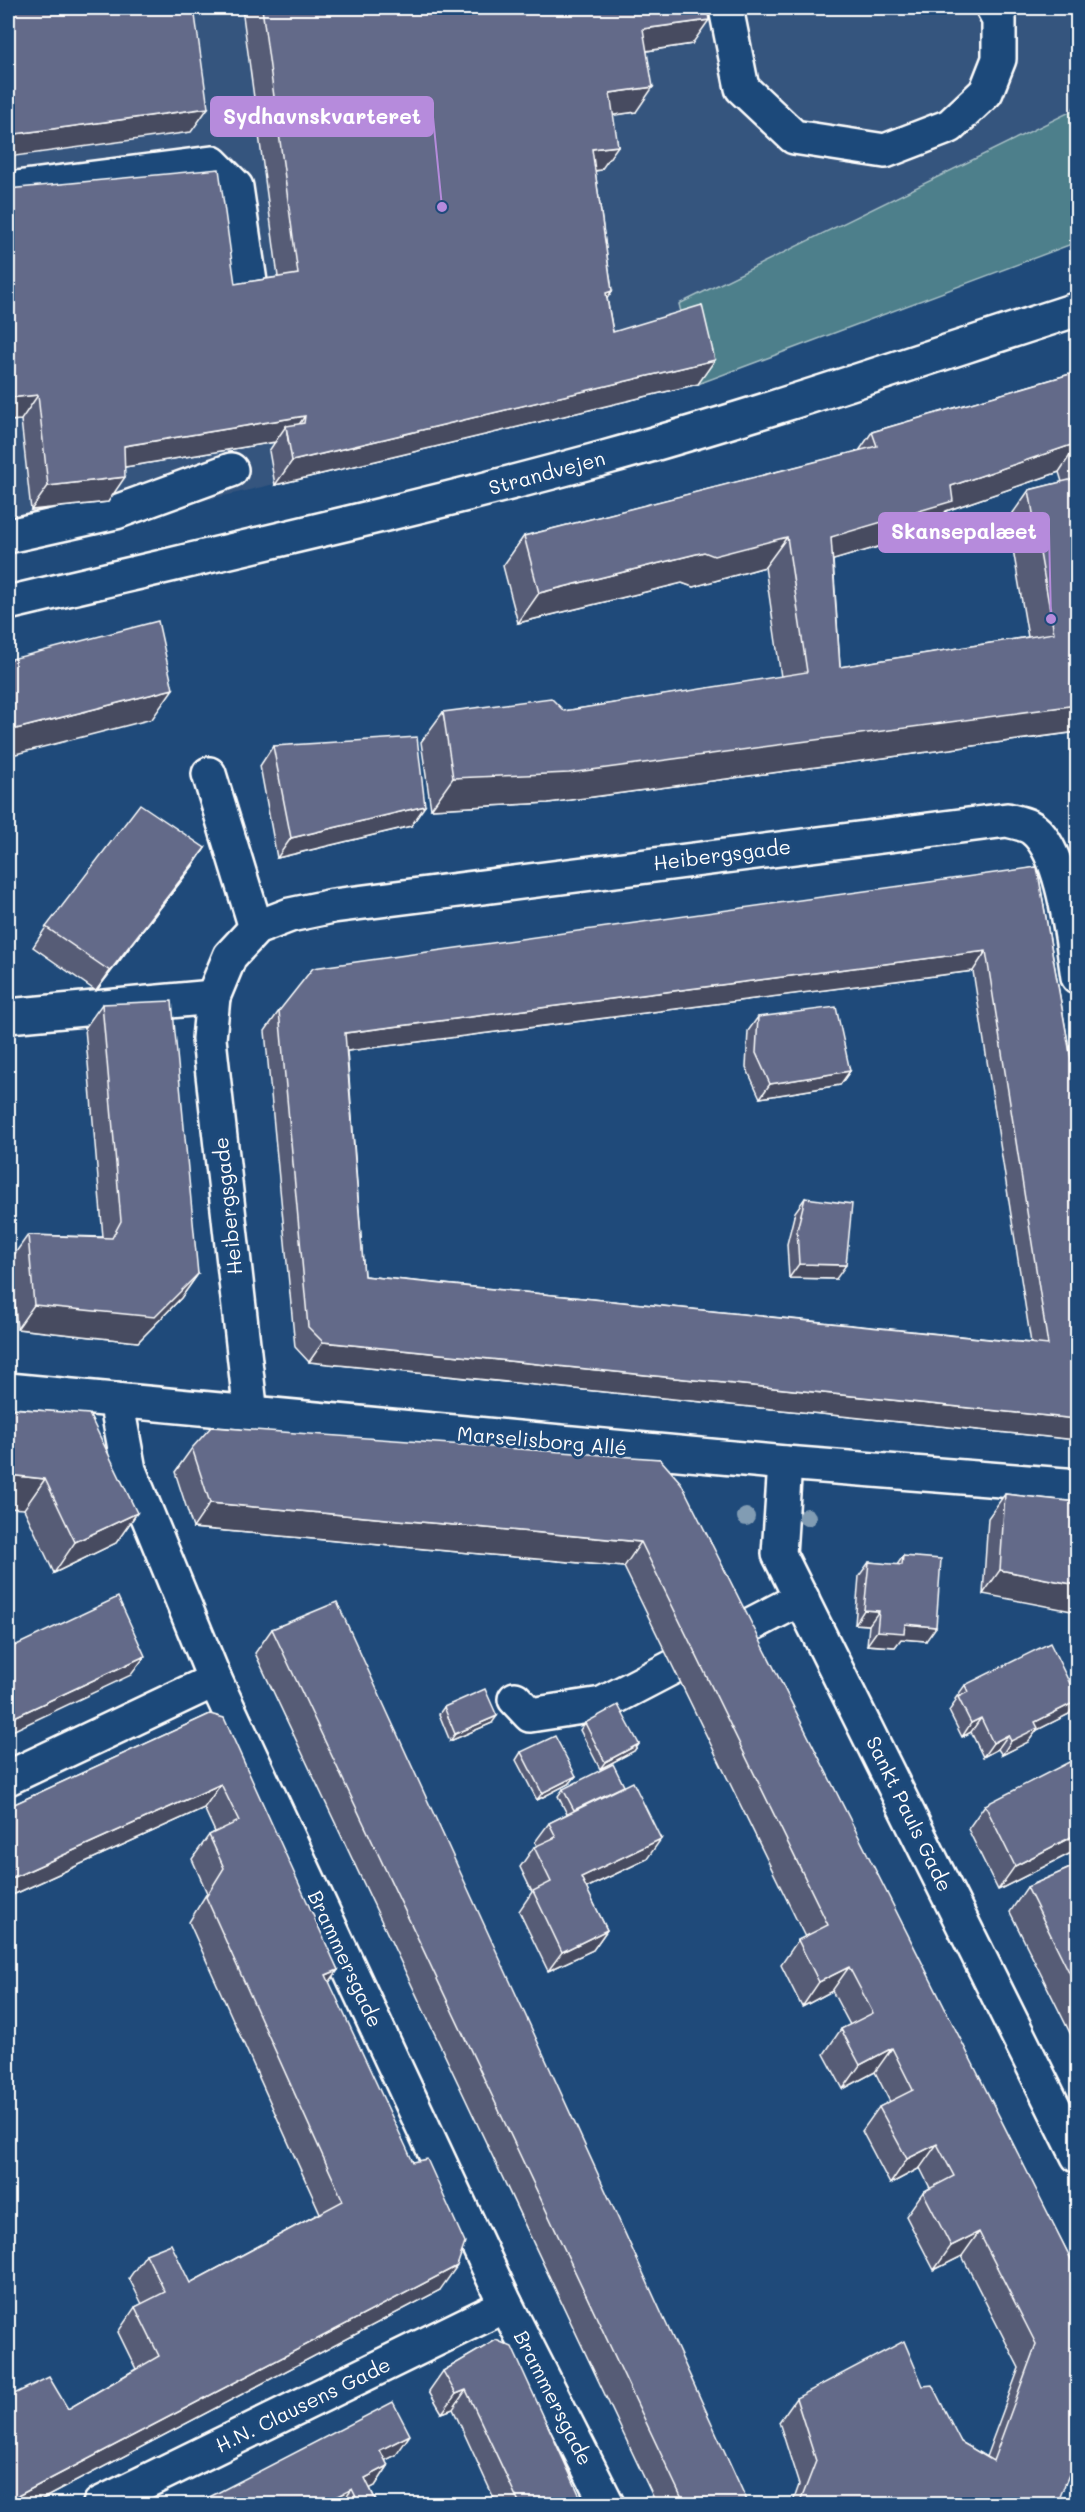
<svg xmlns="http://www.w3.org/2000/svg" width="1085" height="2512" font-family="Mali,sans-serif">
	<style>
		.built { fill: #34547e }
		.grass { fill: #4d7f8b; stroke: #a6bfc5; stroke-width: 1.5 }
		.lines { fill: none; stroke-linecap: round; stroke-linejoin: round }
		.minor-casing { stroke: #fff; stroke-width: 38 }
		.minor { stroke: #1f4a7a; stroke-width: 33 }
		.tree { fill: #819cb3 }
		.wall { fill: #565c76; stroke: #fff; stroke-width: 1.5; fill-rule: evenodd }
		.shaded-wall { fill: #464b60; stroke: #fff; stroke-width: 1.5 }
		.building { fill: #646b89; stroke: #fff; stroke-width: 1.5; fill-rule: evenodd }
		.labels { text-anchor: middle; stroke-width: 6; stroke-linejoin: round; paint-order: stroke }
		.street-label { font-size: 20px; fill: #fff; stroke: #1f4a7a }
		.leader { fill: none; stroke: #b68bdc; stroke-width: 2 }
		.callout-dot { fill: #b68bdc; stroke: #1f4a7a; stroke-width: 2 }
		.callout { fill: #b68bdc; stroke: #b68bdc; stroke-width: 2 }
		.callout-label { font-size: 21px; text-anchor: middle; font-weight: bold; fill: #fff }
	</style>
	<rect width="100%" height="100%" fill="#1f4a7a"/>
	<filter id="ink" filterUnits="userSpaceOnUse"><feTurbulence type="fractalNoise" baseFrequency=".0167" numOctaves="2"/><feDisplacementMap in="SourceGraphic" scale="12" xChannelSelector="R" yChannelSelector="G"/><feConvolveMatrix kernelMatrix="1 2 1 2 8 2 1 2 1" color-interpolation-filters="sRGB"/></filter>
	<g filter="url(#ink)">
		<path class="built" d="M8 8H1077V102L1072 111 679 304 698 384 8 547Z"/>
		<path class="grass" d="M1077 102V242L698 384 679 304 1072 111Z"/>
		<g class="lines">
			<defs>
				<g id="minor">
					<path d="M726 8 742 88 794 137 885 151 950 126 986 92 999 59V19L993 8"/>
					<path d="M8 189 212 163 236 187 250 282"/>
					<path d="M8 536 116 512 231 470"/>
					<path d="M8 603C206 556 407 512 604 458 763 414 920 360 1078 309"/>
					<path d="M209 774 256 928"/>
					<path d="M8 1016 213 997"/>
					<path d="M8 1390 785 1463 1078 1486"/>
					<path d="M116 1400 129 1470 215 1680 506 2305 607 2504"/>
					<path d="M251 1415 209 1039 213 997 230 956 256 928 290 915 333 906 1007 820C1015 822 1027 824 1033 829 1064 853 1072 939 1078 977"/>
					<path d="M785 1463 779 1554 1078 2156"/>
					<path d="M729 1636 802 1598"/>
					<path d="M515 1699 530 1715 602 1704 673 1667"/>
					<path d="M8 1778 215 1680"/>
					<path d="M100 2504 506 2305"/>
				</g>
			</defs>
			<use href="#minor" class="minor-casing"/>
			<use href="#minor" class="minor"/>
		</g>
		<g class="tree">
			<circle cx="746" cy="1517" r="9"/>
			<circle cx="807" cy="1517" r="9"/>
		</g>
		<g class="wall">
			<path d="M242 8H707L692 44 647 51 636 112 613 115 601 170 595 171 612 291 607 298 613 332 698 384 275 485 269 451 275 442 125 467 108 502 31 510 21 420 8 421V189L235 284 278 277Z"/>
			<path d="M1077 372V732L548 803 431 809 421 742 443 712 564 711 781 677 765 567 693 587 682 583 518 623 503 566 524 536 859 451 872 432ZM1059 472 1062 482 1029 490 1008 520 1028 637 840 667 833 560 932 531 946 511Z"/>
			<path d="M273 746 411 826 277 858 260 766Z"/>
			<path d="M205 848 192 867 96 991 33 947 46 927Z"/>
			<path d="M1037 867 1077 1093V1440L309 1362 295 1347 265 1031 279 1011ZM973 971 1031 1343 364 1276 347 1051Z"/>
			<path d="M102 1004 198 1274 181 1298 138 1342 17 1329 11 1259 28 1235 103 1237 85 1028Z"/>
			<path d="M758 1017 850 1071 840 1085 760 1098 746 1067 748 1031Z"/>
			<path d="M805 1198 836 1279 789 1278 787 1244 795 1212Z"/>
			<path d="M8 1408 137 1513 116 1543 54 1573 24 1509Z"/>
			<path d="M192 1448 660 1459 1077 2271 1057 2505H792L799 2485 779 2422 796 2398 923 2386 961 2442 986 2457 1019 2368 962 2256 934 2270 906 2216 923 2192 930 2188 920 2168 890 2184 862 2131 879 2107 890 2102 875 2072 843 2089 824 2054 841 2029 850 2025 832 1991 802 2007 781 1965 798 1940 805 1937 624 1567 193 1528 175 1472Z"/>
			<path d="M1005 1494 1077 1502 983 1594 988 1518Z"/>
			<path d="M903 1556 926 1641 901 1639 895 1647 867 1645 869 1625 855 1624 859 1576 869 1562 897 1565Z"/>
			<path d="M272 1629 749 2505H657L255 1653Z"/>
			<path d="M965 1685 1069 1714 1037 1730 1028 1742 1002 1755 998 1749 983 1757 971 1732 962 1737 949 1711 956 1701 955 1699Z"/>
			<path d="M444 1707 492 1723 450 1741 439 1714Z"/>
			<path d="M210 1714 338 1970 329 1982 440 2290 31 2505H8L68 2409 136 2369 118 2332 135 2307 142 2304 129 2278 146 2254 190 2283 320 2213 189 1922 207 1893 192 1859 209 1835 215 1832 204 1808 8 1897V1807Z"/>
			<path d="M585 1723 639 1744 634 1751 600 1769 580 1730Z"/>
			<path d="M521 1752 576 1776 570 1783 537 1800 516 1760Z"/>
			<path d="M563 1789 647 1859 586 1888 607 1930 593 1950 548 1971 519 1911 532 1892 520 1867 534 1847 537 1846 535 1842 549 1823 567 1814 558 1796Z"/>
			<path d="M985 1805 1077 1850 998 1890 968 1829Z"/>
			<path d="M1077 1865V2047L1010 1912 1027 1887Z"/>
			<path d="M496 2340 584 2505H497L453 2409 442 2413 429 2391 443 2371Z"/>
			<path d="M396 2455 385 2460 388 2466 375 2486 370 2488 377 2503 376 2505H194Z"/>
		</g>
		<g class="shaded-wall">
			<path d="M709 20 692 44 626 54 643 29Z"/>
			<path d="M653 87 636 112 593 118 610 93Z"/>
			<path d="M208 108 191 132 8 157V135Z"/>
			<path d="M618 146 601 170 575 173 592 149Z"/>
			<path d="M612 291 595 316 606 293Z"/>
			<path d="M715 360 698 384 275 485 292 461Z"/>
			<path d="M38 395 21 420 8 421V398Z"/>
			<path d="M305 416 288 440 286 426 275 442 107 470 124 446Z"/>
			<path d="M1077 443V445L1059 472 946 511 932 531 810 567 831 537 951 486Z"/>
			<path d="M125 477 108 502 31 510 48 486Z"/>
			<path d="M787 537 765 567 693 587 682 583 518 623 539 593 704 552Z"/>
			<path d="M173 689 152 719 8 756V731Z"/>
			<path d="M1077 705V732L548 803 431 809 453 778Z"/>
			<path d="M425 806 411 826 277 858 291 838Z"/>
			<path d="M205 848 192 867 96 991 110 971Z"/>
			<path d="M986 951 973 971 332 1053 345 1033Z"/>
			<path d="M12 993 8 1000V994Z"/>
			<path d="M850 1071 840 1085 760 1098 770 1084Z"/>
			<path d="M799 1264 846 1265 836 1279 789 1278Z"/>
			<path d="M198 1274 181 1298 138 1342 17 1329 34 1305Z"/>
			<path d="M323 1342 1077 1419V1440L309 1362Z"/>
			<path d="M8 1475 45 1479 24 1509 8 1508Z"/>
			<path d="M210 1503 641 1542 624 1567 193 1528Z"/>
			<path d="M137 1513 116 1543 54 1573 75 1542Z"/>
			<path d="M1000 1570 1077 1585V1612L983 1594Z"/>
			<path d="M864 1610 879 1611 869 1625 855 1624Z"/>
			<path d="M905 1624 936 1627 926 1641 901 1639 895 1647 867 1645 877 1631Z"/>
			<path d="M145 1656 131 1675 8 1733V1720Z"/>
			<path d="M1077 1701 1069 1714 1037 1730 1028 1742 1002 1755 1011 1741 1035 1722Z"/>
			<path d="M497 1716 492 1723 450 1741 455 1734Z"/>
			<path d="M981 1718 971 1732 962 1737 971 1723Z"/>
			<path d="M1008 1735 998 1749 983 1757 993 1743Z"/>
			<path d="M639 1744 634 1751 600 1769 605 1762Z"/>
			<path d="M576 1776 570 1783 537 1800 542 1793Z"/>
			<path d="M221 1784 204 1808 8 1897V1880Z"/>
			<path d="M1077 1834V1850L998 1890 1015 1866Z"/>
			<path d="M661 1839 647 1859 567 1897 581 1877Z"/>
			<path d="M607 1930 593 1950 548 1971 562 1952Z"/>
			<path d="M849 1967 832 1991 802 2007 819 1982Z"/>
			<path d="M338 1970 321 1994 326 1975Z"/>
			<path d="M892 2048 875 2072 843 2089 860 2065Z"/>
			<path d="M937 2144 920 2168 890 2184 907 2159Z"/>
			<path d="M979 2232 962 2256 934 2270 951 2246Z"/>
			<path d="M457 2266 440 2290 31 2505H8V2501Z"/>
			<path d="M466 2390 453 2409 442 2413 456 2394Z"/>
			<path d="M410 2435 396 2455 366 2470 380 2450Z"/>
			<path d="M388 2466 375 2486 355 2496 365 2478Z"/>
			<path d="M352 2489 341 2505H321Z"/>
		</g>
		<g class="building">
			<path d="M8 8H194L208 108 8 135Z"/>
			<path d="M262 8H707L709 20 643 29 653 87 610 93 618 146 592 149 612 291 606 293 613 332 702 305 715 360 292 461 286 426 304 423 305 416 124 446 125 477 48 486 38 395 8 398V189L219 169 235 284 298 274Z"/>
			<path d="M1077 372V443L951 486 953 501 831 537 840 667 1054 633 1029 490 1077 478V705L569 773 453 778 443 712 551 698 564 711 807 672 787 537 714 556 704 552 539 593 524 536 877 446 872 432Z"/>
			<path d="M158 621 173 689 8 731V660Z"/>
			<path d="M417 737 425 806 291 838 273 746Z"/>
			<path d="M140 804 205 848 110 971 46 927Z"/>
			<path d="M1037 867 1077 1093V1419L323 1342 308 1327 279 1011 313 968ZM986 951 1048 1345 364 1276 345 1033Z"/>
			<path d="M8 957 12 993 8 994Z"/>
			<path d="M172 1001 198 1274 155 1317 34 1305 28 1235 112 1238 121 1221 102 1004Z"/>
			<path d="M836 1007 850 1071 770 1084 756 1053 758 1017Z"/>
			<path d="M805 1198 852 1204 846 1265 799 1264 797 1230Z"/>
			<path d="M8 1408 89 1414 137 1513 75 1542 45 1479 8 1475Z"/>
			<path d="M211 1427 660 1459 681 1483 1077 2271V2455L1057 2504 799 2505 816 2461 796 2398 904 2341 923 2386 932 2385 961 2442 993 2461 1036 2344 979 2232 951 2246 923 2192 954 2176 937 2144 907 2159 879 2107 913 2090 892 2048 860 2065 841 2029 873 2013 849 1967 819 1982 798 1940 828 1925 641 1542 210 1503 192 1448Z"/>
			<path d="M1005 1494 1077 1502V1585L1000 1570Z"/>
			<path d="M903 1556 941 1559 936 1627 905 1624 904 1633 877 1631 879 1611 864 1610 869 1562 902 1565Z"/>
			<path d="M118 1597 145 1656 8 1720V1649Z"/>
			<path d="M337 1602 749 2505H685L272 1629Z"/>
			<path d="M1050 1643 1077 1698V1701L1035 1722 1038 1728 1011 1741 1008 1735 993 1743 981 1718 971 1723 958 1697 968 1692 965 1685Z"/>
			<path d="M485 1689 497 1716 455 1734 444 1707Z"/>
			<path d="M618 1705 639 1744 605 1762 585 1723Z"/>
			<path d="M210 1714 224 1718 338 1970 326 1975 413 2162 427 2159 465 2243 457 2266 8 2501V2397L49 2377 68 2409 159 2356 135 2307 165 2292 146 2254 171 2244 190 2283 343 2201 206 1897 224 1868 209 1835 239 1821 221 1784 8 1880V1807Z"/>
			<path d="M555 1736 576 1776 542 1793 521 1752Z"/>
			<path d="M1077 1758V1834L1015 1866 985 1805Z"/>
			<path d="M613 1764 624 1786 574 1810 563 1789Z"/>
			<path d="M633 1782 661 1839 581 1877 607 1930 562 1952 533 1891 551 1882 534 1847 556 1837 549 1823Z"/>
			<path d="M1077 1865V1988L1027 1887Z"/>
			<path d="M496 2340 512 2347 584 2505H520L466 2390 456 2394 443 2371Z"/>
			<path d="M393 2402 410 2435 380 2450 388 2466 365 2478 377 2503 374 2505H360L352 2489 321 2505H194Z"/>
		</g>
	</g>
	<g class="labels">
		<g class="street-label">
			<text transform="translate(547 473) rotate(-15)" y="7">Strandvejen</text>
			<text transform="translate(722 855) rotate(-7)" y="7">Heibergsgade</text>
			<text transform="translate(228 1206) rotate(-96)" y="7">Heibergsgade</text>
			<text transform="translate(542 1441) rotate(5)" y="7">Marselisborg Allé</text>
			<text transform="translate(909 1814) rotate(64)" y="7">Sankt Pauls Gade</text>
			<text transform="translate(345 1959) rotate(65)" y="7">Brammersgade</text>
			<text transform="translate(553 2398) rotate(63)" y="7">Brammersgade</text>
			<text transform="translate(303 2405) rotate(-26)" y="7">H.N. Clausens Gade</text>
		</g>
	</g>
	<path class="leader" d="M442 207L433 117M1051 619L1049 532"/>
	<g class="callout-dot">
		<circle cx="442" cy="207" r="6"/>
		<circle cx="1051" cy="619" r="6"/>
	</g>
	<g class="callout">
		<rect x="211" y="97" width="222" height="39" rx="6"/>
		<rect x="879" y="513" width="170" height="39" rx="6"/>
	</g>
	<g class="callout-label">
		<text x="322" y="124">Sydhavnskvarteret</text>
		<text x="964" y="539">Skansepalæet</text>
	</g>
	<rect width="1085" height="2512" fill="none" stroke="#1f4a7a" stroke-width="30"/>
	<rect x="15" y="15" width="1055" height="2482" fill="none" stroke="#fff" stroke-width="2" filter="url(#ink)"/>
</svg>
